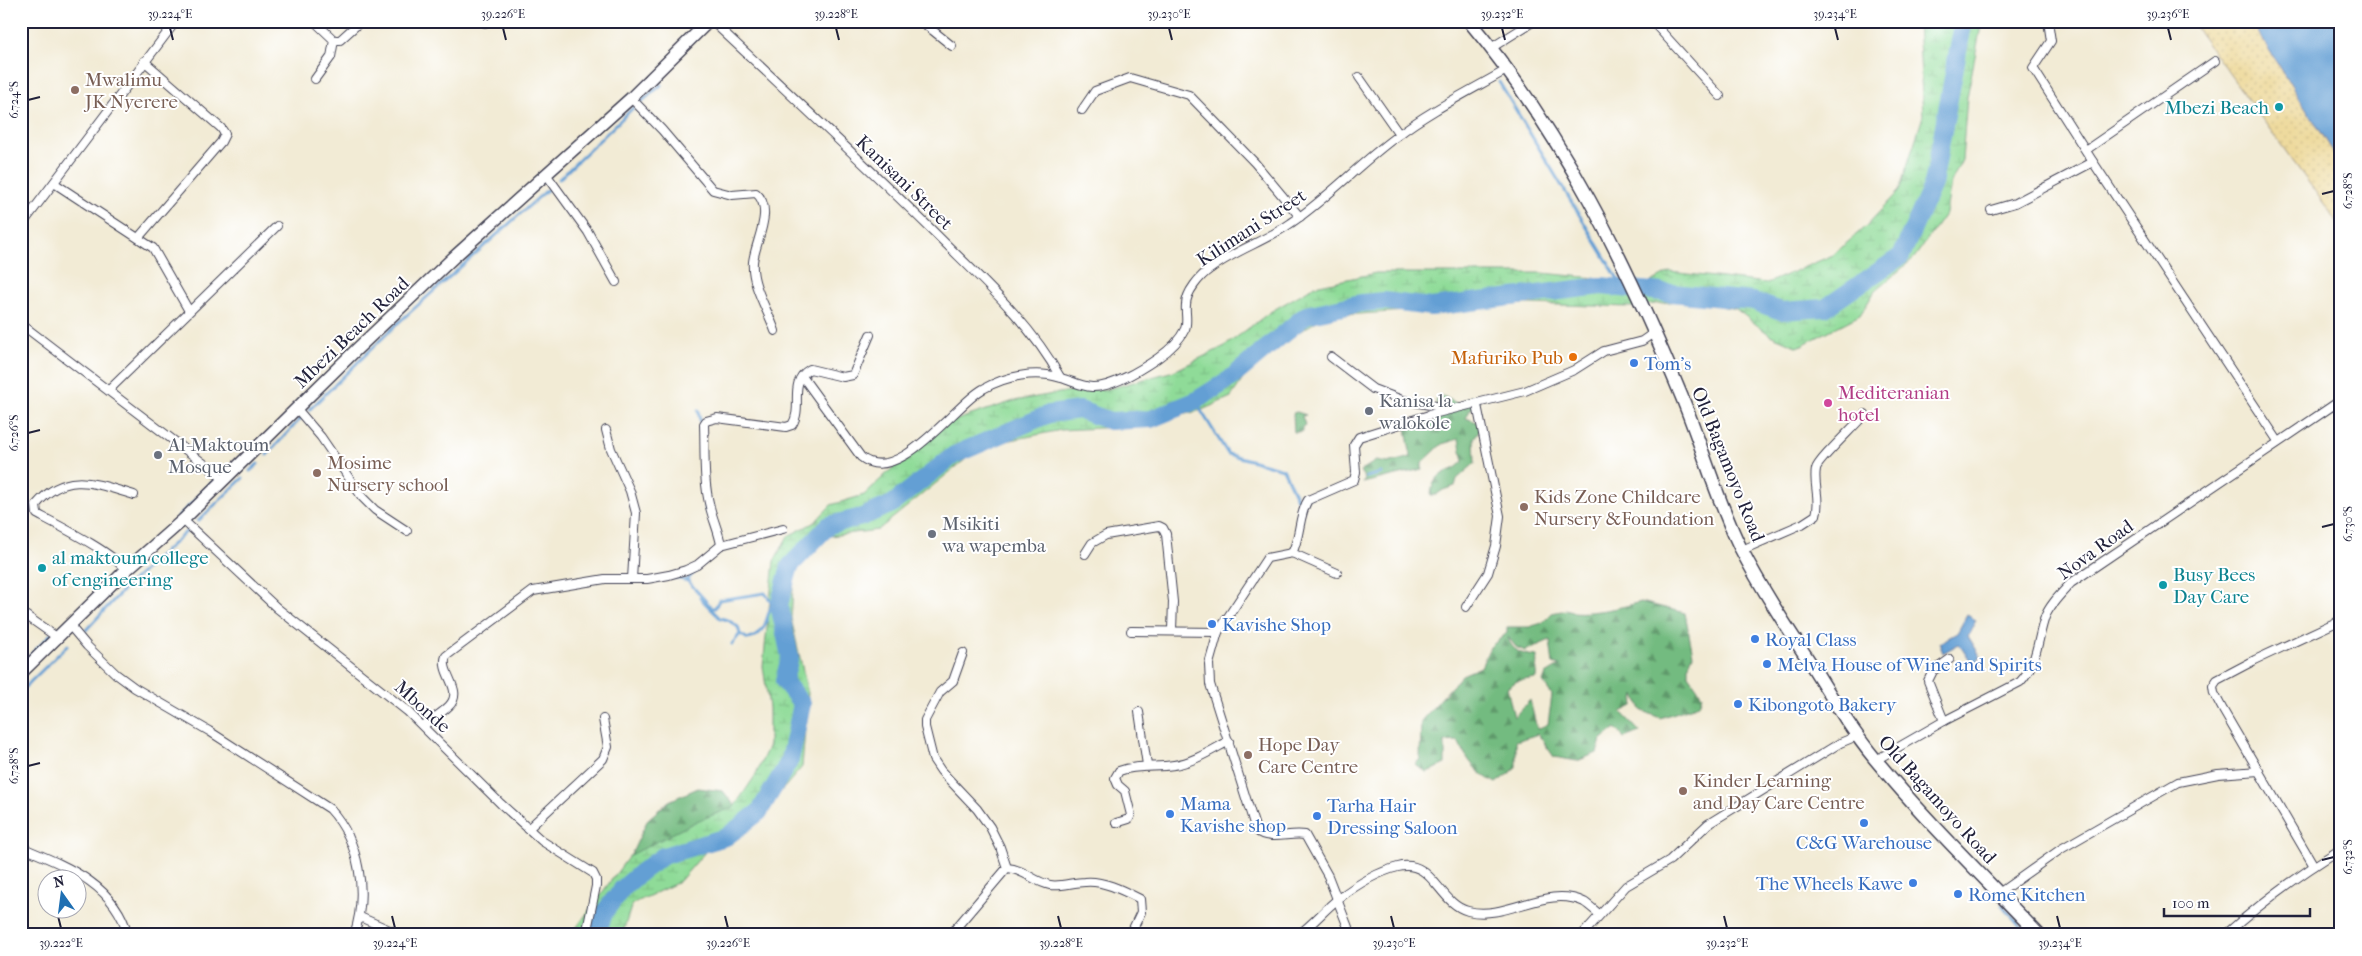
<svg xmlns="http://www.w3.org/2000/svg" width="2362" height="956" font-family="'IM FELL French Canon',serif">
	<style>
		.forest { fill: url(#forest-firs); stroke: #4a6e5e; fill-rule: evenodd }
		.wetland { fill: url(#wetland-marsh); stroke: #587e6a }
		.sand { fill: url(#sand-dots); stroke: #887e6c }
		.water { fill: #649fd4; stroke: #436088 }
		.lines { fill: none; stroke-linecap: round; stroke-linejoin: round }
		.stream { stroke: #649fd4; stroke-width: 3 }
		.river { stroke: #649fd4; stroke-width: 18 }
		.street-casing { stroke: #414052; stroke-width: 10 }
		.secondary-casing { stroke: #414052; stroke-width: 14 }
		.primary-casing { stroke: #414052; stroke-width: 15 }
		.street { stroke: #fff; stroke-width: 8 }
		.secondary { stroke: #fff; stroke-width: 11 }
		.primary { stroke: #fff; stroke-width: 12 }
		.ticks { fill: none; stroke: #22223b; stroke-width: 2 }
		.education-dot { fill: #8d6e63; stroke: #fff; stroke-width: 2 }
		.culture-dot { fill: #0f9aa8; stroke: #fff; stroke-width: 2 }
		.food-dot { fill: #e8710a; stroke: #fff; stroke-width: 2 }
		.shop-dot { fill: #3f7fe0; stroke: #fff; stroke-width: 2 }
		.hotel-dot { fill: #d1479c; stroke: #fff; stroke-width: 2 }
		.worship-dot { fill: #6b7280; stroke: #fff; stroke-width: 2 }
		.labels { text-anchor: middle; stroke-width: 4; stroke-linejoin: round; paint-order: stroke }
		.education-label { font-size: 19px; fill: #785e54; stroke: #fff; text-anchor: start }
		.culture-label { font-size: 19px; fill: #0d838f; stroke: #fff; text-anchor: start }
		.street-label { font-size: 19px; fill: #22223b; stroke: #fff }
		.food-label { font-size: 19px; fill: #c56008; stroke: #fff; text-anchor: end }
		.shop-label { font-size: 19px; fill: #366cbe; stroke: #fff; text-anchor: start }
		.hotel-label { font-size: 19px; fill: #b23c85; stroke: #fff; text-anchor: start }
		.worship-label { font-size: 19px; fill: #5b616d; stroke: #fff; text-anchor: start }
		.neatline { fill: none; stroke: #22223b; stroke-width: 2 }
		.ticks-label { font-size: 12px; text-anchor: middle; fill: #22223b }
	</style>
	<defs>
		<pattern id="forest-firs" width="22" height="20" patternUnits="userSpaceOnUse" patternTransform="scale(1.25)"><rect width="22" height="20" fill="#73bb80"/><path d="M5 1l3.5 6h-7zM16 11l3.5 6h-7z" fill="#5e986a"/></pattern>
		<pattern id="wetland-marsh" width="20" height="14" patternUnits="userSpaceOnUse" patternTransform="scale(1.25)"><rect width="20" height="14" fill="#8fdb98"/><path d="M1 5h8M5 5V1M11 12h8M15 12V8" fill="none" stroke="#7bbc84"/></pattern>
		<pattern id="sand-dots" width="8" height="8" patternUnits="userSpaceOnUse" patternTransform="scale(1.25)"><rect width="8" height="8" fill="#eeda9e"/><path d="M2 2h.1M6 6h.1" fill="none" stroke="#ccbb89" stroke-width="1.8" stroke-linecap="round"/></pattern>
	</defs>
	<rect width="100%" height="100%" fill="#fff"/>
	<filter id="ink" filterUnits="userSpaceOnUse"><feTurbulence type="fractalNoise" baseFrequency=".02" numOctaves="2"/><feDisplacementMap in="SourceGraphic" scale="10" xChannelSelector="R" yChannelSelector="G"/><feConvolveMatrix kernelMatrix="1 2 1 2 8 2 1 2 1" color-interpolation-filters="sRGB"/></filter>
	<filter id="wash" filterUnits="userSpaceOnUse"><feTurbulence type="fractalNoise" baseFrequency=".0096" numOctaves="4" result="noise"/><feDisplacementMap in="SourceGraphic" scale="20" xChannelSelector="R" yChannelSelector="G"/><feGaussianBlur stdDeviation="1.12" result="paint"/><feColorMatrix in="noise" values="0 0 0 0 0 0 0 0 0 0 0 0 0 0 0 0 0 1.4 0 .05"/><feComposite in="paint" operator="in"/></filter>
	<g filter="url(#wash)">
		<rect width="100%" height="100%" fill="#f2ebd5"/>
		<g class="forest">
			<path d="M1438 396H1443L1458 404 1471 396 1480 401 1470 410 1466 418 1477 422 1480 429 1474 438 1475 463 1457 479 1455 486 1443 490 1436 495H1431C1432 479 1440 474 1453 469 1457 468 1459 464 1463 462L1459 439 1442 444 1422 463V469L1363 483 1365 479 1360 471 1376 461 1388 463 1411 457 1406 429 1408 421 1422 417 1424 422C1432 423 1437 422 1442 416L1436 402Z"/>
			<path d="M1297 412 1306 415 1302 416 1305 425 1302 427V432H1294L1293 413Z"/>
			<path d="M1641 602 1685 613 1693 655 1688 667V675L1702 695 1699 705 1660 718 1641 710 1635 694 1633 706 1621 712 1640 732 1624 738 1616 728 1601 740 1597 753 1577 761 1554 757 1538 734 1516 741V768L1496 783C1477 774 1467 760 1458 741L1445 742V764L1427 772 1415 765 1420 759 1421 721 1462 675 1481 667 1490 647 1507 633V627H1529L1542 623 1552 613 1566 610C1580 617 1624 607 1641 602ZM1508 637 1516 647 1525 651 1550 640 1553 664 1559 666 1546 674 1543 682 1552 695 1548 724 1537 729 1530 700 1514 717 1507 688 1517 681 1536 678 1537 656C1523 655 1511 651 1508 637Z"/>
			<path d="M698 788 723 791 743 816 603 914 648 819 669 801Z"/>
		</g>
		<path class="wetland" d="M1918 21H1982L1967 97 1962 160 1951 182 1946 213 1914 258 1875 291 1860 315 1798 347 1770 335 1736 309 1686 300 1630 307 1526 304 1325 316 1257 358 1231 397 1202 410 1141 426 1061 430 982 446 878 530 830 536 801 555 794 574 791 618 808 693 802 767 765 810 706 851 679 882 632 904 622 935H571L629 856 697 821 734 807 755 776 769 745V708L763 666 774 561 788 536 815 522 831 505 864 495 900 461 950 422 1014 401 1076 390 1108 389 1174 371 1225 346 1270 312 1315 286 1376 273H1542L1649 283 1670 272 1767 283 1833 255 1866 226 1899 191 1923 116Z"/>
		<path class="sand" d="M2191 21H2251L2341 164V227Z"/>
		<g class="water">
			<path d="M2251 21H2341V164Z"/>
			<path d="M1967 615 1976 620 1968 636 1981 657 1977 659 1982 666 1975 669 1959 644 1943 653 1939 643 1957 633Z"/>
		</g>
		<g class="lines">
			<g class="stream">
				<path d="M1499 82 1624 289"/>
				<path d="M641 102 661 85"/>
				<path d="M559 179 634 107"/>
				<path d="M1195 401 1228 454 1283 469 1297 499 1308 496"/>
				<path d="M310 409 398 323 548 189"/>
				<path d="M698 411 701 425"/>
				<path d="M267 455 302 417"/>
				<path d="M250 471 258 464"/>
				<path d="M1366 477 1382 473"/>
				<path d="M705 498 706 511 710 516"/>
				<path d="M178 517 215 480"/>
				<path d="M198 521 243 478"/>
				<path d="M698 568 687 580 712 608H715L719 600 765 593 772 603"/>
				<path d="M672 577 688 581"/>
				<path d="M700 598 720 618 728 620 738 627 740 634"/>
				<path d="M86 630 124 589 188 530"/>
				<path d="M732 644 740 634 748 639C769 634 765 615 774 600 777 596 781 591 784 587"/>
				<path d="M23 663 51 634"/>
				<path d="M21 691 68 645"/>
				<path d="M2002 905 2028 935"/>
			</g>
			<path class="river" d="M596 935 605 911 622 889 641 872 663 856 726 837 759 812 790 760 802 704 784 681 790 657 779 605 790 566 829 525 862 517 892 504 954 455 1049 414 1080 410 1110 421 1151 419 1195 401 1230 379 1306 315 1361 303 1384 301 1431 307 1601 286 1753 301 1781 311 1825 308 1901 256 1933 184 1962 30V21"/>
		</g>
	</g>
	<g filter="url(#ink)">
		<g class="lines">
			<defs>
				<g id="street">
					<path d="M314 21 334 40H340L361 21"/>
					<path d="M712 21C788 92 863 162 937 235 981 279 1030 322 1060 377"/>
					<path d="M921 21 952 46"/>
					<path d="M1652 21 1720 96"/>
					<path d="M2048 21 2051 41 2033 68 2093 162 2278 441"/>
					<path d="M485 23 487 21"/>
					<path d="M1491 48 1534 21"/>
					<path d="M1359 77 1399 134"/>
					<path d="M315 79 331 57 334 40"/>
					<path d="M631 98 662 130 713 190 732 195 756 193C775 209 755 242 753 262 751 285 768 310 775 331"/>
					<path d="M1082 110 1095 91 1130 78 1189 95 1255 163 1300 217"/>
					<path d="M2086 150 2215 61"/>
					<path d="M546 174 588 232 616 282"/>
					<path d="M54 183 153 248 189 311"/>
					<path d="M1991 210 2015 203 2093 162"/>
					<path d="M21 226 176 21"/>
					<path d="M139 237 221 142 225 134 221 128 144 61"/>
					<path d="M21 324 224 479"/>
					<path d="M1331 357 1373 389 1402 400 1447 408"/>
					<path d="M802 376 861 457C898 488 956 403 983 389 1006 376 1035 370 1061 378 1072 381 1080 386 1092 387 1111 388 1142 369 1158 358 1168 351 1180 340 1185 329 1188 322 1185 312 1186 305 1186 292 1200 276 1210 269 1235 250 1266 241 1291 223 1329 197 1360 163 1397 136 1429 111 1472 90 1508 69"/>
					<path d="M109 390 277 226"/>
					<path d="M297 409 321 437 362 497 375 510 407 531"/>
					<path d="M606 430 611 449 630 491 636 513 632 579"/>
					<path d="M183 520 277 608 407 711 501 804 542 841 593 873 596 879V886L586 935"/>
					<path d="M721 545C719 532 713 520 710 507 703 481 705 451 704 424L706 421 717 418 786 427 792 425C804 407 787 382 810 369L843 377 853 375 870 335"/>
					<path d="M1742 550 1802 524 1816 515C1821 499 1813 485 1816 469 1817 461 1857 424 1865 414"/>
					<path d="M1292 553C1301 536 1298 516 1308 500L1354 480 1356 472 1354 445 1359 437 1429 415 1525 391 1574 370 1604 351 1642 341 1655 332"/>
					<path d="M1085 554 1092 543 1106 535 1159 526 1163 528 1166 534 1173 602 1172 630"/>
					<path d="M125 571C120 556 54 523 37 514L36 505C66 469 97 484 134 495"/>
					<path d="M1337 573 1292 553 1267 558 1218 632 1209 664 1210 684 1256 830C1269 842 1289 832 1305 835L1328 876 1351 935"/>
					<path d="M1466 607 1488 573 1496 546 1500 516 1477 405"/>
					<path d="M21 612 58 638"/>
					<path d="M71 627 87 646 116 674 135 688 209 731 330 809C360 842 368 893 354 935"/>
					<path d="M1131 631 1218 632"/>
					<path d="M963 653 953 681 940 692 925 720V727L933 759 941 771 977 809 990 827 1000 847 1007 868"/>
					<path d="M1139 712 1147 765"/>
					<path d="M1944 721 1928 681 1933 671 1950 659"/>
					<path d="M423 726C432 719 442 713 449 706 465 690 439 673 446 656L533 591 605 579H647L669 575 686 570 697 565 721 545 783 529"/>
					<path d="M1876 760 1944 721 2020 682C2038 663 2037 640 2045 617 2050 604 2062 593 2071 583L2341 400"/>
					<path d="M1116 823 1129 819 1131 815 1125 791 1118 785 1115 778 1119 771C1137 764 1156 768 1174 765 1194 762 1212 750 1229 741"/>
					<path d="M528 829 603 759 608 747 603 719"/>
					<path d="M21 847C66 866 115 884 128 935"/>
					<path d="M2314 866 2223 710 2214 693 2213 686 2217 680 2255 660 2341 620"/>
					<path d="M1999 893 2061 849 2178 782 2218 774 2259 771"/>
					<path d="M360 917 401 935"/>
					<path d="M957 935 956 928 1007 868C1024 869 1034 882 1050 885 1061 887 1073 882 1085 882 1103 880 1124 891 1140 899L1141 912 1130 935"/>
					<path d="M1298 935C1313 924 1324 910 1338 899 1355 886 1377 872 1398 867 1433 858 1439 904 1468 911 1507 921 1546 884 1584 902 1589 905 1594 910 1599 914"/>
					<path d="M1582 935 1626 886 1670 860 1708 824 1840 743 1857 736"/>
					<path d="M2225 935C2261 903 2300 874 2341 849"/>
				</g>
				<path id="secondary" d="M21 673 125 571 183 520 357 349 454 257 631 98 709 21"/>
				<path id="primary" d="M1469 21C1562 132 1626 262 1681 395 1702 445 1716 498 1740 547 1761 588 1786 626 1811 664 1831 696 1851 730 1875 759 1926 821 1984 877 2039 935"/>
			</defs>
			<use href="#street" class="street-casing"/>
			<use href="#secondary" class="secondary-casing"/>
			<use href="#primary" class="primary-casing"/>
			<use href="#street" class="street"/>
			<use href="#secondary" class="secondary"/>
			<use href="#primary" class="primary"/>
		</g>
	</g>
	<path class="ticks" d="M170 28 173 40M503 28 506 40M836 28 839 40M1169 28 1172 40M1502 28 1505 40M1835 28 1838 40M2168 28 2171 40M28 100 40 97M2322 194 2334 191M28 433 40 430M2322 527 2334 524M28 766 40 763M2322 860 2334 857M58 916 61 928M392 916 395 928M725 916 728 928M1058 916 1061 928M1391 916 1394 928M1724 916 1727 928M2057 916 2060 928"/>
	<g class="education-dot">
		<circle cx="75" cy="90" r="5"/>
		<circle cx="317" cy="473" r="5"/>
		<circle cx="1524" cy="507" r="5"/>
		<circle cx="1248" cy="755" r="5"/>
		<circle cx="1683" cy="791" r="5"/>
	</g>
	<g class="culture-dot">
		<circle cx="2279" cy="107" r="5"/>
		<circle cx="42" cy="568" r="5"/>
		<circle cx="2163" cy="585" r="5"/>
	</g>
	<circle class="food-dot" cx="1573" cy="357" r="5"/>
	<g class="shop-dot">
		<circle cx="1634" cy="363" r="5"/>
		<circle cx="1212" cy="624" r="5"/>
		<circle cx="1755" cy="639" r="5"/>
		<circle cx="1767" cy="664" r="5"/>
		<circle cx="1738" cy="704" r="5"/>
		<circle cx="1170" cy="814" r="5"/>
		<circle cx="1317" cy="816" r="5"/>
		<circle cx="1864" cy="823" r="5"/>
		<circle cx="1913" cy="883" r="5"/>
		<circle cx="1958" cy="894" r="5"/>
	</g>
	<circle class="hotel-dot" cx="1828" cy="403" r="5"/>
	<g class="worship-dot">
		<circle cx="1369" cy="411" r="5"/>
		<circle cx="158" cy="455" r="5"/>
		<circle cx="932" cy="534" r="5"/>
	</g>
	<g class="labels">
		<g class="education-label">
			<text x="85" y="86">Mwalimu<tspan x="85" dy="22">JK Nyerere</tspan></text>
			<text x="327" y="469">Mosime<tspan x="327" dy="22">Nursery school</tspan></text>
			<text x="1534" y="503">Kids Zone Childcare<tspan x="1534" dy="22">Nursery &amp;Foundation</tspan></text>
			<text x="1258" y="751">Hope Day<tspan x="1258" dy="22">Care Centre</tspan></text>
			<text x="1693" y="787">Kinder Learning<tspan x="1693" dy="22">and Day Care Centre</tspan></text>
		</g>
		<g class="culture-label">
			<text x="2269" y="114" text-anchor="end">Mbezi Beach</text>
			<text x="52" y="564">al maktoum college<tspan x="52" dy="22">of engineering</tspan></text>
			<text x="2173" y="581">Busy Bees<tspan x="2173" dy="22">Day Care</tspan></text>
		</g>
		<g class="street-label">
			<text transform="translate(905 182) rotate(44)" y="7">Kanisani Street</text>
			<text transform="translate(1251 227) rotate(-33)" y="7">Kilimani Street</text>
			<text transform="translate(351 332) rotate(-44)" y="7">Mbezi Beach Road</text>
			<text transform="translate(1729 464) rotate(68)" y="7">Old Bagamoyo Road</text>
			<text transform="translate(2095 549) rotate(-36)" y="7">Nova Road</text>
			<text transform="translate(423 706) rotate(42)" y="7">Mbonde</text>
			<text transform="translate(1938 799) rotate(48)" y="7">Old Bagamoyo Road</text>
		</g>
		<g class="food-label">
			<text x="1563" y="364">Mafuriko Pub</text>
		</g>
		<g class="shop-label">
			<text x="1644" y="370">Tom's</text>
			<text x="1222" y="631">Kavishe Shop</text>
			<text x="1765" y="646">Royal Class</text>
			<text x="1777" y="671">Melva House of Wine and Spirits</text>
			<text x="1748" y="711">Kibongoto Bakery</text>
			<text x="1180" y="810">Mama<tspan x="1180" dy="22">Kavishe shop</tspan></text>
			<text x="1327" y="812">Tarha Hair<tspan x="1327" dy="22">Dressing Saloon</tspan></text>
			<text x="1864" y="849" text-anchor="middle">C&amp;G Warehouse</text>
			<text x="1903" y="890" text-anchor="end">The Wheels Kawe</text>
			<text x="1968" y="901">Rome Kitchen</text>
		</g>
		<g class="hotel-label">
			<text x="1838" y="399">Mediteranian<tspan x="1838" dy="22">hotel</tspan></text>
		</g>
		<g class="worship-label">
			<text x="1379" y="407">Kanisa la<tspan x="1379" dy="22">walokole</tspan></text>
			<text x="168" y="451">Al-Maktoum<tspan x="168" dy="22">Mosque</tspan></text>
			<text x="942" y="530">Msikiti<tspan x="942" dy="22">wa wapemba</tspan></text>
		</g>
	</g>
	<rect width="2362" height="956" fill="none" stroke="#fff" stroke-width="55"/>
	<g transform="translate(62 894) rotate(346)"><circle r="24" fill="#ffffff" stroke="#a7a7b1"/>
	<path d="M0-4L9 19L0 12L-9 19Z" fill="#1f6fb2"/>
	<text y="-8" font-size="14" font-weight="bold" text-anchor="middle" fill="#22223b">N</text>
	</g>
	<path d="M2164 908v8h146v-8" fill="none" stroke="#22223b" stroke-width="2.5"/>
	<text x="2172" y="908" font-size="15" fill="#22223b" stroke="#ffffff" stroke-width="4" paint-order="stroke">100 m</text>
	<rect x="28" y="28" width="2306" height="900" class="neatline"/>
	<g class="ticks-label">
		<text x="170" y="18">39.224°E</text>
		<text x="503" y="18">39.226°E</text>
		<text x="836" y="18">39.228°E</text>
		<text x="1169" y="18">39.230°E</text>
		<text x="1502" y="18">39.232°E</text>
		<text x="1835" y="18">39.234°E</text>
		<text x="2168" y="18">39.236°E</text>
		<text transform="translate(14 100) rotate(-90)" y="4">6.724°S</text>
		<text transform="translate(2348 191) rotate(-90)" y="4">6.728°S</text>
		<text transform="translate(14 433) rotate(-90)" y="4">6.726°S</text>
		<text transform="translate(2348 524) rotate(-90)" y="4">6.730°S</text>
		<text transform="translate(14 766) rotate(-90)" y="4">6.728°S</text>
		<text transform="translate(2348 857) rotate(-90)" y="4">6.732°S</text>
		<text x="61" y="947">39.222°E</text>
		<text x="395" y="947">39.224°E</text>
		<text x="728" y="947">39.226°E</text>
		<text x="1061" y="947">39.228°E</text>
		<text x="1394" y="947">39.230°E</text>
		<text x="1727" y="947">39.232°E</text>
		<text x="2060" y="947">39.234°E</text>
	</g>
</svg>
